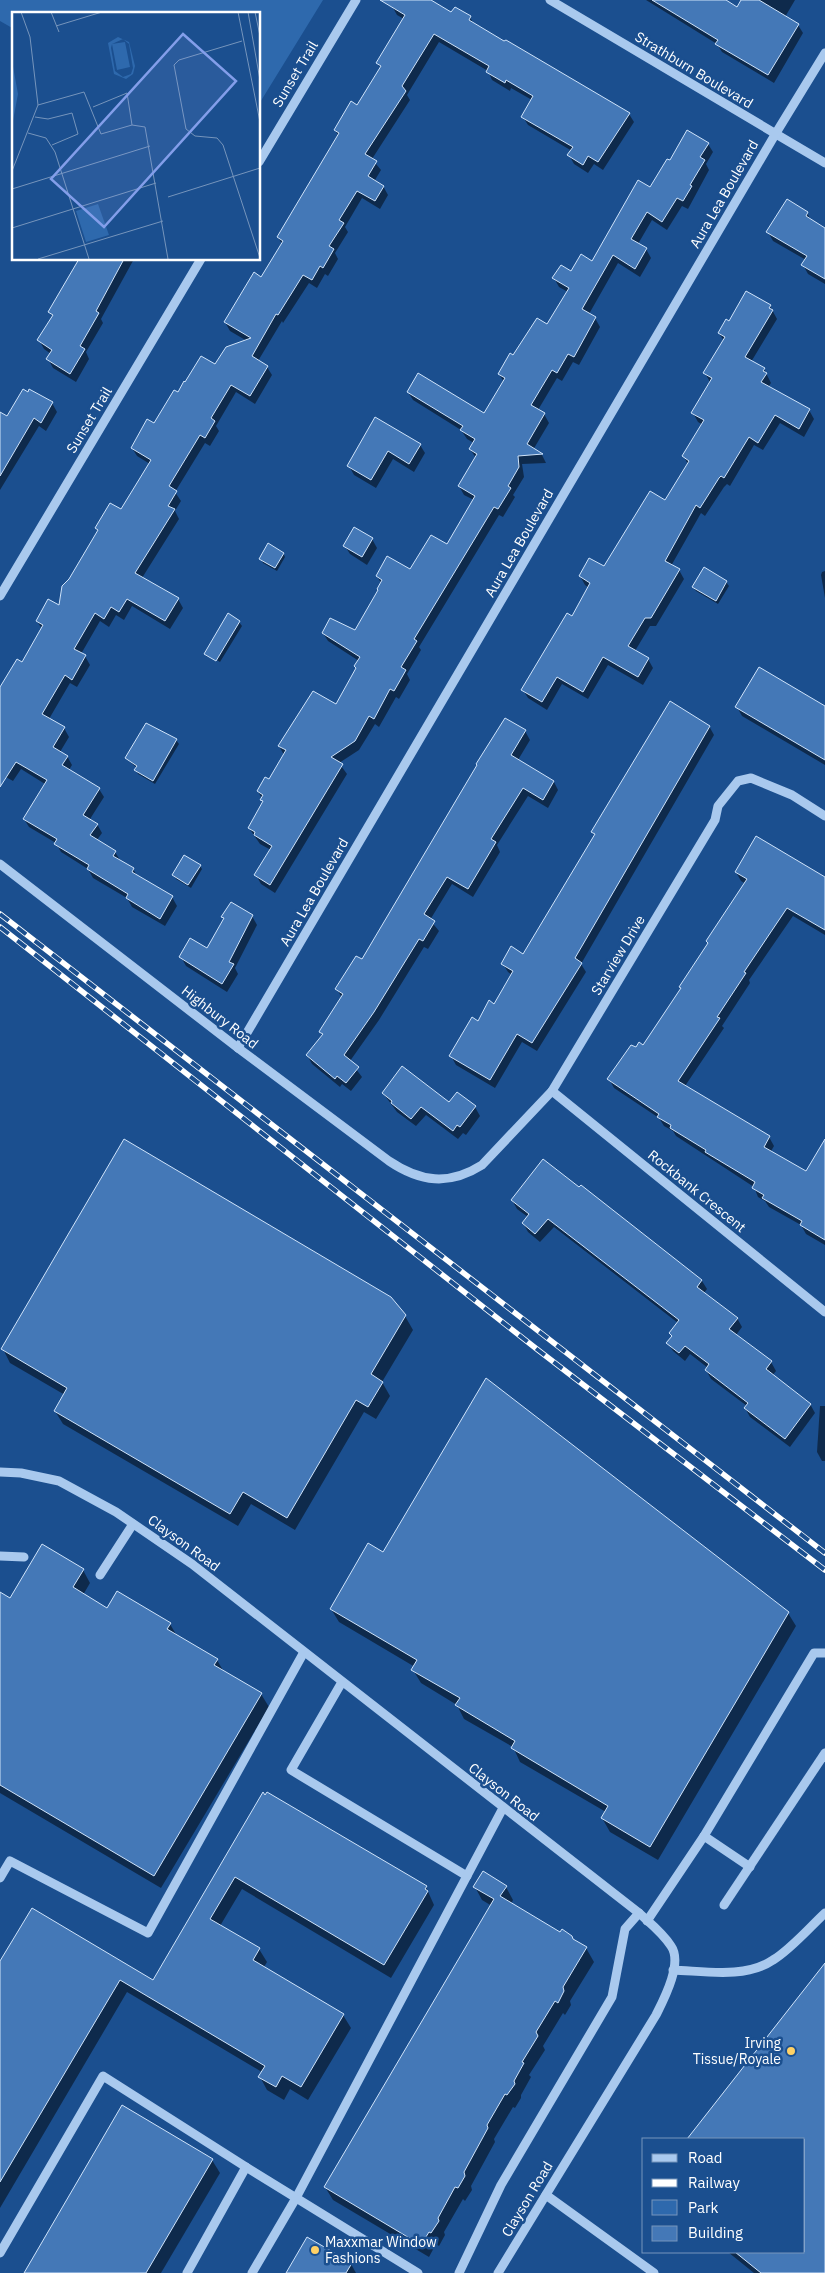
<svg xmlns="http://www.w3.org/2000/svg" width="825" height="2273" font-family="'IBM Plex Sans',sans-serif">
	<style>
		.green { fill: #2e69ad }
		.shadow { fill: #0007 }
		.building { fill: #4478b7; stroke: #cfe3fa }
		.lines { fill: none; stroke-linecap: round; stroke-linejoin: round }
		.minor { stroke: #a9c9ee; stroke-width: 9 }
		.rail-casing { stroke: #fff; stroke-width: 5.5 }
		.rail { stroke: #1b4f8f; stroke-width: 4; stroke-dasharray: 11; stroke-linecap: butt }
		.poi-dot { fill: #ffd166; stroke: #1b4f8f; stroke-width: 2 }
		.labels { text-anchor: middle; stroke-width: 5; stroke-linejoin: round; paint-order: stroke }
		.street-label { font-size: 14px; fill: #fff; stroke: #1b4f8f }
		.poi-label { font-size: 14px; fill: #fff; stroke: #1b4f8f; text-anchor: end }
		.inset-road { fill: none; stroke: #7695bc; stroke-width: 1 }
		.view { fill: #839eea; fill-opacity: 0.15; stroke: #839eea; stroke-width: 2.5 }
		.inset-edge { fill: none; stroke: #fff; stroke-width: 2.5 }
	</style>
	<rect width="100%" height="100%" fill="#1b4f8f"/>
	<path class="green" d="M0 0H323L259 104V14H14V29L0 21Z"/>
	<g class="shadow">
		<path d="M396 0H429L452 14 470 17 474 25 629 114 634 122 603 170 594 164 588 173 574 164 569 155 572 151 528 125 523 117 532 100 511 88 510 91 492 80 488 71 439 42 407 95 410 100 372 159 381 170 375 180 383 186 388 195 380 209 362 198 345 227 348 232 335 253 338 259 328 276 325 274 317 288 309 283 283 323 282 321 258 361 267 367 272 375 255 404 236 392 216 426 219 431 210 446 205 443 175 492 181 501 175 511 179 519 142 578 178 599 183 608 170 629 132 606 124 620 116 615 109 627 100 621 81 654 85 656 90 665 77 687 70 683 49 719 64 728 69 737 60 752 67 756 72 765 69 770 99 789 104 797 90 819 97 824 102 833 97 840 115 852 120 860 133 869 138 877 172 897 177 906 165 926 132 907 127 898 93 878 88 869 61 852 56 843 29 827 24 819 45 784 21 769 13 781 4 776 0 782V689L22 664 42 629 37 621 60 607 70 579 98 532 96 528 121 511 150 464 137 456 132 448 154 425 178 394 247 341 230 331 225 322 262 278 282 244 278 237 338 135 335 130 358 106 381 68 377 63 404 19 397 15 392 6Z"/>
		<path d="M646 0H724L738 8 743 0H795L785 17 798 25 803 33 774 83 722 52 717 44Z"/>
		<path d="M708 144 713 152 706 164 709 170 688 209 682 206 667 230 652 220 638 244 646 249 651 258 640 277 618 263 589 314 595 318 600 327 579 365 573 362 562 381 557 378 538 410 544 414 549 423 533 450 542 455 546 463 522 464 524 477 513 495 515 497 503 517 499 515 419 647 421 650 407 674 410 680 399 699 396 697 379 727 375 724 359 750 339 763 347 774 275 893 261 884 256 875 271 850 260 844 249 828 264 803 258 791 269 780 284 755 279 746 336 706 357 669 359 661 328 641 323 633 355 632 379 591 381 583 377 576 410 571 447 546 474 500 464 495 459 486 476 458 470 449 474 443 467 439 461 430 413 400 408 392 485 415 504 382 499 374 513 356 547 326 568 292 559 287 554 278 572 273 592 262 670 162Z"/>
		<path d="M807 213 812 222 825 230V284L808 274 803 265 806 260 773 241 768 232Z"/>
		<path d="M81 259H134L101 319 103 323 86 352 89 359 76 382 53 368 48 359 51 354 44 349 39 340 53 317 50 312Z"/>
		<path d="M770 306 777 319 751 362 764 369 771 383 768 387 809 410 814 419 804 437 780 423 763 450 754 445 730 486 727 484 724 487 705 516 701 513 671 566 679 570 684 579 656 626H650L635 651 648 659 653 668 643 685 608 665 588 699 562 684 547 710 528 698 523 690 572 618 589 588 585 585 580 576 604 567 666 502 688 465 684 456 703 425 698 422 693 413 710 382 705 373 724 341 719 333 729 322Z"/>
		<path d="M30 391 52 403 57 412 46 431 39 426 0 490V413L7 418Z"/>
		<path d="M376 418 420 445 425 453 414 472 393 459 376 488 354 475 349 466Z"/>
		<path d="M372 539 377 548 367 565 350 554 345 546Z"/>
		<path d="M283 553 285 557 277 571 263 563 261 559Z"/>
		<path d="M825 571V598L821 575 822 572Z"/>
		<path d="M726 582 729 586 718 604 696 591 693 587Z"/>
		<path d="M239 622 242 626 220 662 207 654V657L206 654Z"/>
		<path d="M737 707H825V765L742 716Z"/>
		<path d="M146 724 176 740 179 744 155 784 138 774 136 770 137 768 126 758Z"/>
		<path d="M709 726 714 735 581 964 586 972 537 1051 522 1042 495 1088 456 1065 451 1056 495 1005 512 975 508 972 503 964 524 955 595 836 593 832Z"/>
		<path d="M525 731 530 740 518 760 554 782 558 790 548 808 528 796 497 845 500 852 473 897 452 884 430 920 439 931 428 949 424 947 379 1020 350 1061 362 1077 351 1091 342 1084 340 1087 312 1064 307 1055 323 1036 321 1032 342 998 337 989 362 961Z"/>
		<path d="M200 866 202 869 191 888 176 879 174 875Z"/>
		<path d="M736 872 825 879V935L793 916 749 980 750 983 722 1026 724 1028 685 1086 769 1137 774 1146 770 1153 806 1173 825 1141V1245L806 1234 801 1225 769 1207 765 1201 758 1197 754 1187 676 1136 673 1131 664 1126 659 1118 614 1088 609 1079 636 1049 643 1047 682 989 746 884 741 881Z"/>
		<path d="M252 916 257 925 235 968 238 974 227 992 186 966 181 957 208 950 224 919 223 917Z"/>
		<path d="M383 1093 475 1107 480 1116 466 1135 463 1133 458 1139 426 1115 416 1126 397 1112Z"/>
		<path d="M512 1200 702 1281 707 1289 704 1293 737 1318 742 1327 736 1335 771 1362 776 1371 772 1376 810 1404 815 1413 790 1447 750 1417 745 1408 747 1406 711 1379 706 1370 708 1368 690 1354 685 1361 673 1351 668 1343 672 1337 670 1333 678 1323 554 1227 540 1242 528 1232 523 1223 528 1217 517 1209Z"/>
		<path d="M405 1316 413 1330 382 1382 390 1396 376 1419 364 1412 295 1530 251 1504 238 1526 63 1424 55 1411 65 1395 10 1363 3 1349Z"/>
		<path d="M820 1406H825V1461H822L817 1452Z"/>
		<path d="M383 1554 788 1613 796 1626 658 1860 610 1832 602 1818 606 1812 520 1762 513 1747 464 1719 457 1705 421 1683 413 1670 415 1667 339 1622 331 1609Z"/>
		<path d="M83 1570 90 1583 83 1595 108 1610 170 1624 177 1636 217 1660 224 1672 261 1694 269 1707 161 1888 0 1793V1594L11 1600Z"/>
		<path d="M263 1794 426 1887 434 1905 391 1978 242 1889 220 1926 259 1949 267 1962 264 1967 343 2015 351 2028 308 2100 290 2089 284 2100 267 2090 260 2077 262 2072 127 1992 0 2208V1964L153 1981Z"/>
		<path d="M475 1887H506L513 1900 511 1904 586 1948 594 1962 570 2001 571 2005 565 2015 563 2013 543 2046 545 2050 529 2075 531 2077 521 2095V2098L515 2108 513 2107 494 2139 495 2142 471 2186 472 2190 465 2201 463 2199 444 2232 445 2235 439 2246 436 2244 429 2257 333 2200 325 2187 492 1906 482 1900Z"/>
		<path d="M825 1965V2273H754L728 2252H804V2139H689Z"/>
		<path d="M212 2160 220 2173 161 2273H25Z"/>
		<path d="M351 2264 356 2273H288Z"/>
	</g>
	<g class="building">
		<path d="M380 0H431L451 12 455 7 471 16 469 20 504 41 506 40 630 113 598 162 588 156 583 165 567 155 573 147 521 117 533 96 506 80 505 83 486 72 489 66 434 34 402 86 406 91 365 154 377 161 368 176 384 186 375 201 357 191 339 220 344 223 329 246 334 249 323 268 320 266 312 280 303 275 278 315 276 314 252 356 268 366 250 396 231 385 211 418 215 421 205 438 200 435 169 486 177 491 168 506 175 509 135 573 179 598 165 621 127 599 119 612 111 607 104 619 95 613 74 649 86 655 72 680 65 675 42 714 65 727 53 747 68 756 62 765 100 788 83 815 98 824 90 835 116 851 113 856 134 868 132 872 173 896 160 919 126 898 128 894 87 869 89 865 54 844 57 839 23 819 47 780 16 762 0 787V687L17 659 22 662 43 625 36 621 48 599 59 605 62 586 69 579 98 530 95 528 110 503 121 509 151 460 131 448 147 419 154 423 174 390 178 392 184 381 185 382 201 356 215 364 226 347 251 338 224 322 254 272 261 277 283 241 277 237 339 133 334 130 351 101 357 105 381 66 376 63 405 15Z"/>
		<path d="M652 0H726L737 7 741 0H759L799 24 768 75 715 44 718 40Z"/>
		<path d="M687 130 709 143 700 157 705 160 690 185 692 186 683 201 677 198 662 222 647 212 631 239 647 248 635 269 613 255 582 309 596 317 574 357 568 354 557 373 552 370 531 405 545 413 527 444 543 454 518 456 519 467 508 486 511 488 498 509 494 507 414 639 417 641 401 667 406 670 394 691 390 689 374 719 369 716 355 741 331 757 343 764 270 885 254 875 272 846 254 835 255 832 248 828 263 801 260 800 263 795 257 791 265 777 269 779 286 750 278 746 313 691 336 704 356 668 354 666 360 657 322 633 330 618 355 630 378 590 377 589 382 580 376 576 387 556 410 569 431 535 447 544 475 496 458 486 477 454 469 449 475 439 460 430 463 426 407 392 418 373 484 413 505 378 498 374 510 353 513 355 537 318 547 324 569 288 552 278 561 265 571 271 581 254 592 261 638 180 650 187 667 159 670 160Z"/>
		<path d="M787 199 808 212 806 216 825 228V279L801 265 807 256 766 232Z"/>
		<path d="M79 259H124L96 311 99 313 80 346 85 349 70 374 46 359 52 350 37 340 53 315 48 312Z"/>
		<path d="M746 291 771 305 769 308 773 310 745 357 765 368 763 371 767 373 761 382 810 409 799 429 775 415 758 443 749 437 724 478 721 476 719 478 700 508 696 505 665 561 680 569 651 618H645L628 646 649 658 638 677 603 657 583 692 557 677 542 702 521 690 567 613 572 616 590 583 579 576 589 558 604 566 650 491 665 500 689 461 682 456 704 420 691 413 712 378 703 373 725 337 718 333 726 319 729 321Z"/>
		<path d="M23 389 28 392 29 389 53 402 41 423 34 418 0 476V412L7 416Z"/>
		<path d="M375 417 421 444 409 464 388 451 371 480 347 466Z"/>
		<path d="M354 527 373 538 362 557 343 546Z"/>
		<path d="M268 543 284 553 275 568 259 559Z"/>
		<path d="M704 567 727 581 716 601 692 587Z"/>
		<path d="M228 613 240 621 216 661 204 654Z"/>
		<path d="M759 667 825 706V760L735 707Z"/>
		<path d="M670 701 710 726 575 958 582 963 532 1043 517 1034 490 1080 449 1056 472 1017 478 1021 489 1000 494 1004 513 971 501 964 511 946 523 954 595 834 591 832Z"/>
		<path d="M505 718 526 730 511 755 554 781 543 800 523 788 491 839 496 842 468 889 447 877 424 914 435 921 423 941 419 939 374 1012 344 1055 359 1067 346 1083 337 1076 335 1079 306 1055 323 1034 319 1032 320 1030 343 994 335 989 356 956 362 959 477 765 476 764Z"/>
		<path d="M146 723 177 739 153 781 134 770 137 766 125 758Z"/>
		<path d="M756 836 825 877V930L787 908 744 972 746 973 717 1017 720 1018 678 1081 770 1136 764 1147 806 1171 825 1139V1240L800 1225 802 1221 762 1198 764 1195 752 1188 755 1182 705 1152 706 1150 670 1128 671 1125 657 1117 659 1114 607 1079 631 1045 636 1047 639 1042 643 1045 681 988 679 987 708 943 706 941 747 879 735 872Z"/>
		<path d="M184 855 201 865 188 885 172 875Z"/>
		<path d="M231 902 253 915 229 962 234 964 222 984 179 957 190 938 207 948 224 918 221 917Z"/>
		<path d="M402 1066 449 1102 457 1092 476 1106 460 1127 457 1125 453 1131 421 1107 411 1119 391 1103 392 1101 382 1093Z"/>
		<path d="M124 1139 391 1297 406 1315 371 1374 383 1382 368 1407 356 1400 287 1518 243 1492 230 1514 54 1411 67 1388 1 1349Z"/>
		<path d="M543 1159 579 1187 581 1185 702 1280 697 1287 738 1318 729 1329 772 1361 766 1369 811 1404 785 1439 744 1408 748 1403 705 1370 709 1364 685 1346 679 1353 666 1343 672 1336 669 1333 679 1320 548 1219 535 1234 522 1223 529 1214 511 1200Z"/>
		<path d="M486 1378 789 1612 650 1847 601 1818 608 1806 511 1748 515 1741 455 1705 460 1698 411 1670 417 1660 330 1609 368 1543 383 1552Z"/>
		<path d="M42 1544 84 1569 73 1587 107 1608 117 1591 171 1623 167 1629 218 1659 214 1665 262 1693 154 1876 0 1785V1592L10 1598Z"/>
		<path d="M263 1792 265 1795 267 1792 427 1886 425 1889 428 1891 384 1965 235 1877 210 1919 260 1948 253 1960 344 2014 301 2087 282 2076 276 2087 258 2077 265 2066 120 1980 0 2182V1961L32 1908 153 1980Z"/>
		<path d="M483 1871 507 1886 500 1896 560 1932 562 1929 572 1936 573 1939 587 1947 563 1987 564 1991 558 2003 555 2001 536 2032 538 2036 522 2062 524 2063 514 2081 515 2084 507 2095 505 2094 487 2125 488 2128 464 2172 465 2176 458 2188 455 2187 438 2218 439 2221 431 2233 429 2232 421 2245 324 2187 494 1899 473 1887Z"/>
		<path d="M825 1963V2273H761L735 2252H804V2139H687Z"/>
		<path d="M122 2105 213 2159 146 2273H24Z"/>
		<path d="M307 2237 352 2263 346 2273H286Z"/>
	</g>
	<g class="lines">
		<g class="minor">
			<path d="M550 0 825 163"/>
			<path d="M259 162 356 0"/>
			<path d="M0 596 201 259"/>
			<path d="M0 864 238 1048 389 1161C420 1182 449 1186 482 1165L552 1091 715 820 718 806 738 781 751 778 792 795 825 816"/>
			<path d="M238 1048 776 133 825 53"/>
			<path d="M552 1091 825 1312"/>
			<path d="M0 1472 21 1473 59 1481 116 1512 192 1564 639 1913C650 1923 663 1933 671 1946 683 1963 664 1999 656 2015L498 2273"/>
			<path d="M0 1556 24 1557"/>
			<path d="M100 1575 133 1524"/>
			<path d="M342 1682 291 1770 467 1876"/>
			<path d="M704 1836 750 1867"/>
			<path d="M0 1878 10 1861 148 1933 304 1652"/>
			<path d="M724 1905 825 1753"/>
			<path d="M647 1921 704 1836 814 1653H825"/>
			<path d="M673 1970C704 1971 745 1979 773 1960 790 1950 810 1927 825 1913"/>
			<path d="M246 2167 418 2273"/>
			<path d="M546 2195 654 2273"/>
			<path d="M0 2253 103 2076 246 2167 187 2273"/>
			<path d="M252 2273 296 2198 503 1808"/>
			<path d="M459 2273 501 2185 612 1997 625 1929 639 1913"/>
		</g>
		<defs>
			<g id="rail">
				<path d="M0 914 825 1553"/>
				<path d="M0 927 538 1350 825 1570"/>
			</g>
		</defs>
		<use href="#rail" class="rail-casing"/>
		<use href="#rail" class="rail"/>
	</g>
	<g class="poi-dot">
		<circle cx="791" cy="2051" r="5"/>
		<circle cx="315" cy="2250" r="5"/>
	</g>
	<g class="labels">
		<g class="street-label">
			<text transform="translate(694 70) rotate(31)" y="5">Strathburn Boulevard</text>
			<text transform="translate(295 74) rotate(-59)" y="5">Sunset Trail</text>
			<text transform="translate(724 194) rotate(-60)" y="5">Aura Lea Boulevard</text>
			<text transform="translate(89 420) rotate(-59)" y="5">Sunset Trail</text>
			<text transform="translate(519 543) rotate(-60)" y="5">Aura Lea Boulevard</text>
			<text transform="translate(314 892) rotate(-60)" y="5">Aura Lea Boulevard</text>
			<text transform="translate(618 955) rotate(-59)" y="5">Starview Drive</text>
			<text transform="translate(220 1017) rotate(38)" y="5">Highbury Road</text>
			<text transform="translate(697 1191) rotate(39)" y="5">Rockbank Crescent</text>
			<text transform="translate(184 1543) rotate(36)" y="5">Clayson Road</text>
			<text transform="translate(504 1792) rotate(38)" y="5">Clayson Road</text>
			<text transform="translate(527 2199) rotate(-59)" y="5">Clayson Road</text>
		</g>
		<g class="poi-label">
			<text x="781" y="2048">Irving<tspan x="781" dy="16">Tissue/Royale</tspan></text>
			<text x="325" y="2247" text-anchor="start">Maxxmar Window<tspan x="325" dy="16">Fashions</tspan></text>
		</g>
	</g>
	<g transform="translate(12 12)">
		<rect width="248" height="248" fill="#1b4f8f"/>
		<path d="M106 25 117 30 123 54 121 62 114 67 102 62 96 31ZM111 27 117 32 121 56 119 62 111 65 103 59 99 36 100 32 105 58 118 55 113 30 100 32ZM0 49 6 82 0 114ZM86 192 97 223 74 230 64 199Z" fill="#2e69ad" fill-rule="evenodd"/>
		<path class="inset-road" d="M39 0 47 20M226 0 248 110M236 0 248 68M243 0 248 24M44 14 90 0M230 29 167 48 162 53 174 117 183 124 205 126 211 133 248 246M26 93 72 80 89 122 120 113 133 115 156 247M81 95 115 81 120 113M23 105 36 107 60 101 66 122 40 133M16 121 34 126 43 140 77 247M0 159 26 93 18 25 9 0M0 177 138 134M156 185 248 156M0 216 144 171M26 247 151 209"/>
		<path class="view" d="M171 22 224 69 92 215 39 167Z"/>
		<rect width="248" height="248" class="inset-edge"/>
	</g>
	<rect x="642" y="2138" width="162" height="115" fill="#1b4f8f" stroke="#7695bc"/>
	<rect x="652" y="2154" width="25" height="8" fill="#a9c9ee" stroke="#7695bc"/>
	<text x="688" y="2163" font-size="15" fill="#ffffff">Road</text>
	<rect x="652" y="2179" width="25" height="8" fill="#ffffff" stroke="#7695bc"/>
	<text x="688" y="2188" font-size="15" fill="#ffffff">Railway</text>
	<rect x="652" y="2200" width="25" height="15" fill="#2e69ad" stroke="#7695bc"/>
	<text x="688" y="2213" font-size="15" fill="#ffffff">Park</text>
	<rect x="652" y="2226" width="25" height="15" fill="#4478b7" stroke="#7695bc"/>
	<text x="688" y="2238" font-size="15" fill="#ffffff">Building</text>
</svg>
